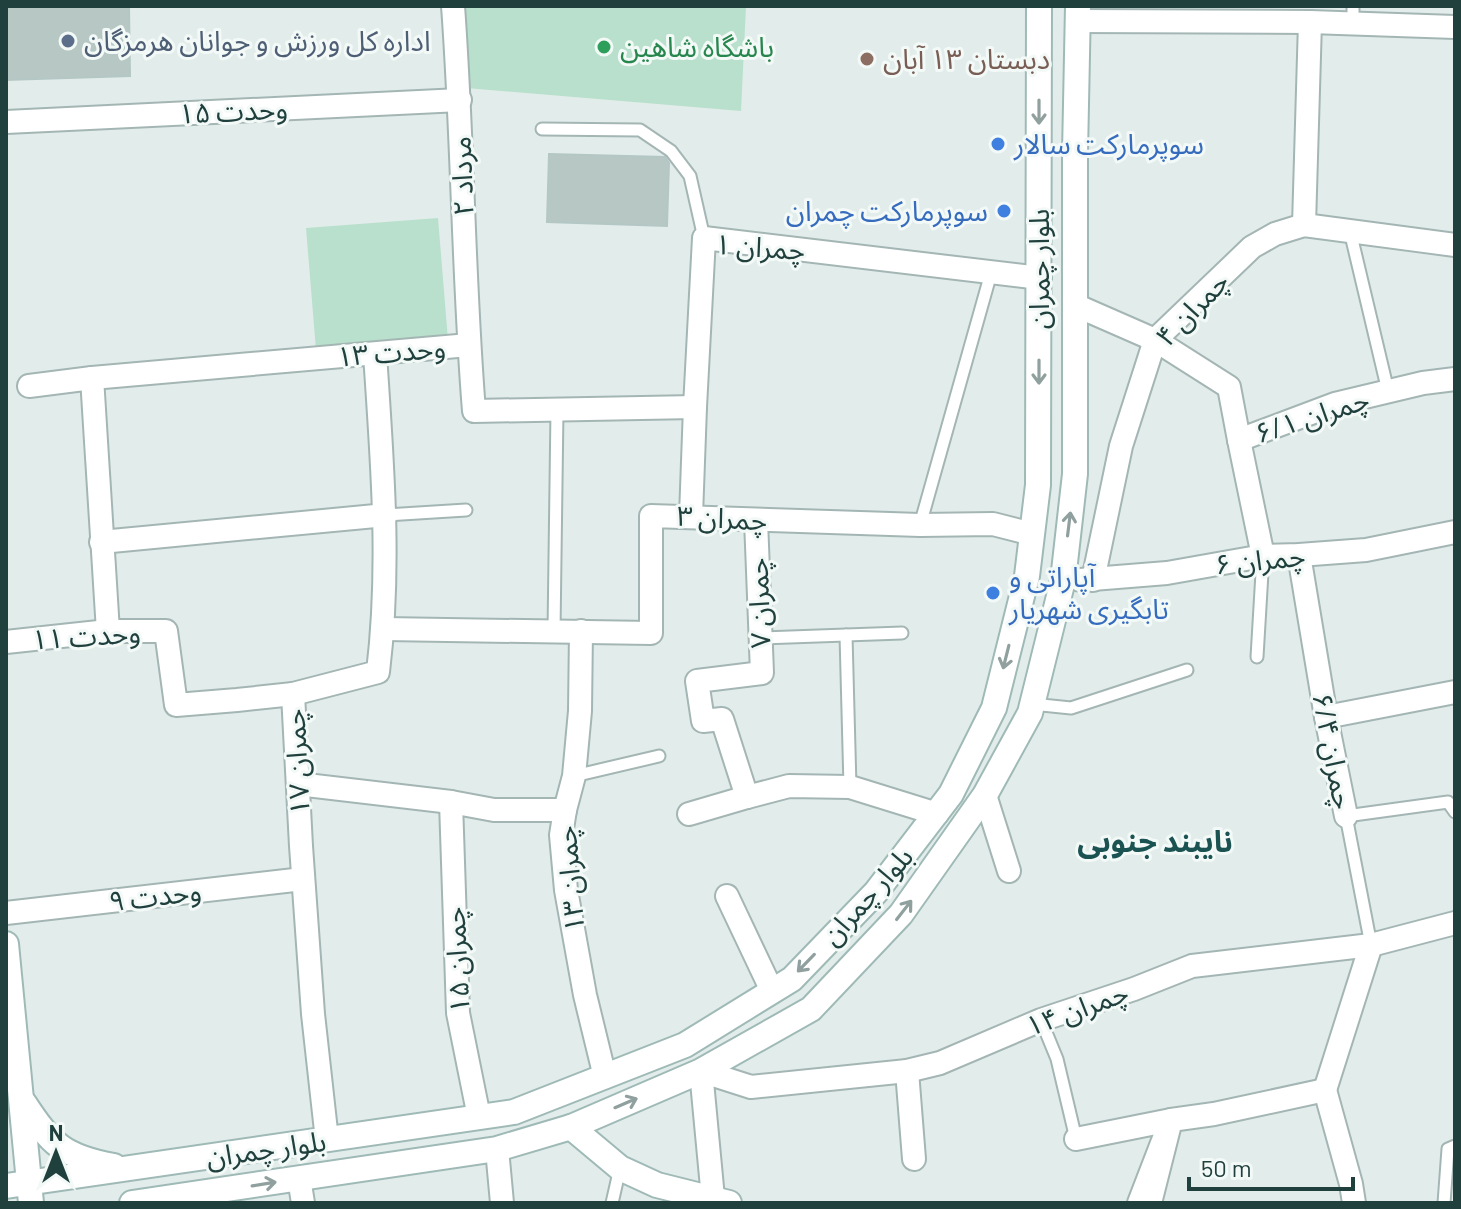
<svg xmlns="http://www.w3.org/2000/svg" width="1461" height="1209" font-family="Barlow,'Noto Sans Arabic',sans-serif">
	<style>
		.green { fill: #b9e0cc }
		.building { fill: #b7c8c4; stroke: #b4c7c4; stroke-width: 2 }
		.lines { fill: none; stroke-linecap: round; stroke-linejoin: round }
		.lane-casing { stroke: #a4b6b4; stroke-width: 15 }
		.street-casing { stroke: #a4b6b4; stroke-width: 26 }
		.secondary-casing { stroke: #9fbab6; stroke-width: 28 }
		.lane { stroke: #fff; stroke-width: 11 }
		.street { stroke: #fff; stroke-width: 22 }
		.secondary { stroke: #fff; stroke-width: 24 }
		.oneway { stroke: #90a09e }
		.service-dot { fill: #5c6f8a; stroke: #f3f9f7; stroke-width: 3 }
		.leisure-dot { fill: #2e9e5b; stroke: #f3f9f7; stroke-width: 3 }
		.education-dot { fill: #8d6e63; stroke: #f3f9f7; stroke-width: 3 }
		.shop-dot { fill: #3f7fe0; stroke: #f3f9f7; stroke-width: 3 }
		.labels { text-anchor: middle; stroke-width: 6; stroke-linejoin: round; paint-order: stroke }
		.service-label { font-size: 28px; fill: #4e5e75; stroke: #f3f9f7; text-anchor: start }
		.leisure-label { font-size: 28px; fill: #27864d; stroke: #f3f9f7; text-anchor: start }
		.education-label { font-size: 28px; fill: #785e54; stroke: #f3f9f7; text-anchor: start }
		.street-label { font-size: 28px; fill: #20403e; stroke: #f3f9f7 }
		.shop-label { font-size: 28px; fill: #366cbe; stroke: #f3f9f7; text-anchor: start }
		.neighbourhood-label { font-size: 30px; font-weight: bold; fill: #1b5352; stroke: #f3f9f7 }
	</style>
	<rect width="100%" height="100%" fill="#e2edeb"/>
	<g class="green">
		<path d="M463 6H746L741 111 466 88Z"/>
		<path d="M438 218 448 340 316 350 306 228Z"/>
	</g>
	<g class="building">
		<path d="M6 6H129L130 76 6 80Z"/>
		<path d="M549 154 665 157 669 163 667 226 547 222Z"/>
	</g>
	<g class="lines">
		<defs>
			<g id="lane">
				<path d="M1353 6V23"/>
				<path d="M542 129 640 130 671 151 690 176 704 238"/>
				<path d="M1350 231 1388 391"/>
				<path d="M386 515 466 510"/>
				<path d="M920 525 991 273"/>
				<path d="M554 631 557 410"/>
				<path d="M846 635 850 787"/>
				<path d="M759 638 902 633"/>
				<path d="M1257 657 1263 556"/>
				<path d="M1032 704 1071 708 1187 670"/>
				<path d="M574 776 659 756"/>
				<path d="M1371 945 1346 816 1448 802 1455 812"/>
				<path d="M1041 1020 1057 1059 1076 1139"/>
				<path d="M612 1203 620 1168"/>
				<path d="M1444 1203 1448 1149 1455 1146"/>
			</g>
			<g id="street">
				<path d="M453 6C463 141 463 276 474 411L695 407"/>
				<path d="M1077 21 1310 22 1455 27"/>
				<path d="M6 122 460 100"/>
				<path d="M1304 225 1310 22"/>
				<path d="M1075 305 1155 340 1229 387 1239 440"/>
				<path d="M92 378 108 631"/>
				<path d="M29 386 92 378 469 345"/>
				<path d="M691 516 695 407 704 238 1040 278"/>
				<path d="M101 542 386 515"/>
				<path d="M1299 555 1326 717 1346 816"/>
				<path d="M1263 556 1239 440 1335 404 1423 383 1455 379"/>
				<path d="M1080 580 1167 573 1263 556 1299 555 1366 550 1455 532"/>
				<path d="M1093 580 1121 446 1155 340 1252 247 1275 234 1304 225 1455 245"/>
				<path d="M384 629 651 633V516L920 525 993 524 1032 534"/>
				<path d="M581 631 580 711 574 776 565 810 561 835 566 890 585 995 605 1077"/>
				<path d="M6 642 108 631H166L176 705 237 700 293 694"/>
				<path d="M1326 717 1455 692"/>
				<path d="M298 784 451 802 494 810H565"/>
				<path d="M985 795 1009 871"/>
				<path d="M747 797 722 719 703 721 697 681 762 673 756 520"/>
				<path d="M451 802 458 1013 479 1117"/>
				<path d="M689 814 747 797 789 786 850 787 937 814"/>
				<path d="M727 896 772 991"/>
				<path d="M6 913 303 879"/>
				<path d="M907 1071 914 1159"/>
				<path d="M1325 1090 1371 945"/>
				<path d="M1076 1139 1171 1120 1214 1114 1325 1090 1351 1184 1354 1203"/>
				<path d="M327 1140 313 1014 301 846 293 694 378 672C391 565 382 460 375 354"/>
				<path d="M497 1149 502 1203"/>
				<path d="M299 1178 303 1203"/>
				<path d="M711 1203 713 1198 701 1071 751 1087 907 1071 940 1063 1041 1020 1134 989 1192 966 1371 945 1455 923"/>
				<path d="M1139 1203 1171 1120 1150 1203"/>
			</g>
			<g id="secondary">
				<path d="M6 944 31 1203"/>
				<path d="M24 1103C51 1144 63 1157 114 1166"/>
				<path d="M571 1127 620 1168 657 1185 729 1203"/>
				<path d="M6 1186 514 1112 685 1045 792 979 876 892 951 794 994 708 1027 576 1038 485 1039 6"/>
				<path d="M132 1203 497 1149 571 1127 701 1071 811 1009 901 914 985 795 1030 713 1063 580 1075 474V153L1078 6"/>
			</g>
		</defs>
		<use href="#lane" class="lane-casing"/>
		<use href="#street" class="street-casing"/>
		<use href="#secondary" class="secondary-casing"/>
		<use href="#lane" class="lane"/>
		<use href="#street" class="street"/>
		<use href="#secondary" class="secondary"/>
	</g>
	<defs><path id="oneway-shaft" d="M-6 0H5M1.5-3L5.5 0L1.5 3" fill="none" stroke-width="1.6" stroke-linecap="round" stroke-linejoin="round" transform="scale(2)"/></defs>
	<g class="oneway">
		<use href="#oneway-shaft" transform="translate(1039 112) rotate(90)"/>
		<use href="#oneway-shaft" transform="translate(1039 372) rotate(90)"/>
		<use href="#oneway-shaft" transform="translate(1069 524) rotate(-83)"/>
		<use href="#oneway-shaft" transform="translate(1006 657) rotate(104)"/>
		<use href="#oneway-shaft" transform="translate(904 910) rotate(-52)"/>
		<use href="#oneway-shaft" transform="translate(806 963) rotate(134)"/>
		<use href="#oneway-shaft" transform="translate(626 1103) rotate(-23)"/>
		<use href="#oneway-shaft" transform="translate(264 1184) rotate(-9)"/>
	</g>
	<circle class="service-dot" cx="68" cy="41" r="8"/>
	<circle class="leisure-dot" cx="604" cy="47" r="8"/>
	<circle class="education-dot" cx="867" cy="59" r="8"/>
	<g class="shop-dot">
		<circle cx="998" cy="144" r="8"/>
		<circle cx="1004" cy="211" r="8"/>
		<circle cx="993" cy="593" r="8"/>
	</g>
	<g class="labels">
		<g class="service-label">
			<text x="84" y="51">اداره کل ورزش و جوانان هرمزگان</text>
		</g>
		<g class="leisure-label">
			<text x="620" y="57">باشگاه شاهین</text>
		</g>
		<g class="education-label">
			<text x="883" y="69">دبستان ۱۳ آبان</text>
		</g>
		<g class="street-label">
			<text transform="translate(233 111) rotate(-3)" y="10">وحدت ۱۵</text>
			<text transform="translate(462 176) rotate(-92)" y="10">مرداد ۲</text>
			<text transform="translate(760 247) rotate(4)" y="10">چمران ۱</text>
			<text transform="translate(1039 269) rotate(-90)" y="10">بلوار چمران</text>
			<text transform="translate(1192 309) rotate(-46)" y="10">چمران ۴</text>
			<text transform="translate(391 352) rotate(-5)" y="10">وحدت ۱۳</text>
			<text transform="translate(1312 416) rotate(-18)" y="10">چمران ۶/۱</text>
			<text transform="translate(722 518) rotate(3)" y="10">چمران ۳</text>
			<text transform="translate(1260 560) rotate(-6)" y="10">چمران ۶</text>
			<text transform="translate(759 603) rotate(-92)" y="10">چمران ۷</text>
			<text transform="translate(86 636) rotate(-4)" y="10">وحدت ۱۱</text>
			<text transform="translate(1333 751) rotate(79)" y="10">چمران ۶/۴</text>
			<text transform="translate(297 762) rotate(-93)" y="10">چمران ۱۷</text>
			<text transform="translate(570 879) rotate(-95)" y="10">چمران ۱۳</text>
			<text transform="translate(155 896) rotate(-7)" y="10">وحدت ۹</text>
			<text transform="translate(867 896) rotate(-48)" y="10">بلوار چمران</text>
			<text transform="translate(457 960) rotate(-93)" y="10">چمران ۱۵</text>
			<text transform="translate(1077 1009) rotate(-20)" y="10">چمران ۱۴</text>
			<text transform="translate(266 1149) rotate(-8)" y="10">بلوار چمران</text>
		</g>
		<g class="shop-label">
			<text x="1014" y="154">سوپرمارکت سالار</text>
			<text x="988" y="221" text-anchor="end">سوپرمارکت چمران</text>
			<text x="1009" y="587">آپاراتی و<tspan x="1009" dy="32">تابگیری شهریار</tspan></text>
		</g>
		<g class="neighbourhood-label">
			<text x="1155" y="852">نایبند جنوبی</text>
		</g>
	</g>
	<rect width="1461" height="1209" fill="none" stroke="#20403e" stroke-width="16"/>
	<g transform="translate(56 1153)" stroke="#f3f9f7" stroke-width="6" paint-order="stroke">
	<path d="M0-6L14 30L0 20L-14 30Z" fill="#20403e"/>
	<text y="-12" font-size="22" font-weight="bold" text-anchor="middle" fill="#20403e">N</text>
	</g>
	<path d="M1189 1177v12h164v-12" fill="none" stroke="#20403e" stroke-width="4"/>
	<text x="1201" y="1177" font-size="24" fill="#20403e" stroke="#f3f9f7" stroke-width="6" paint-order="stroke">50 m</text>
</svg>
